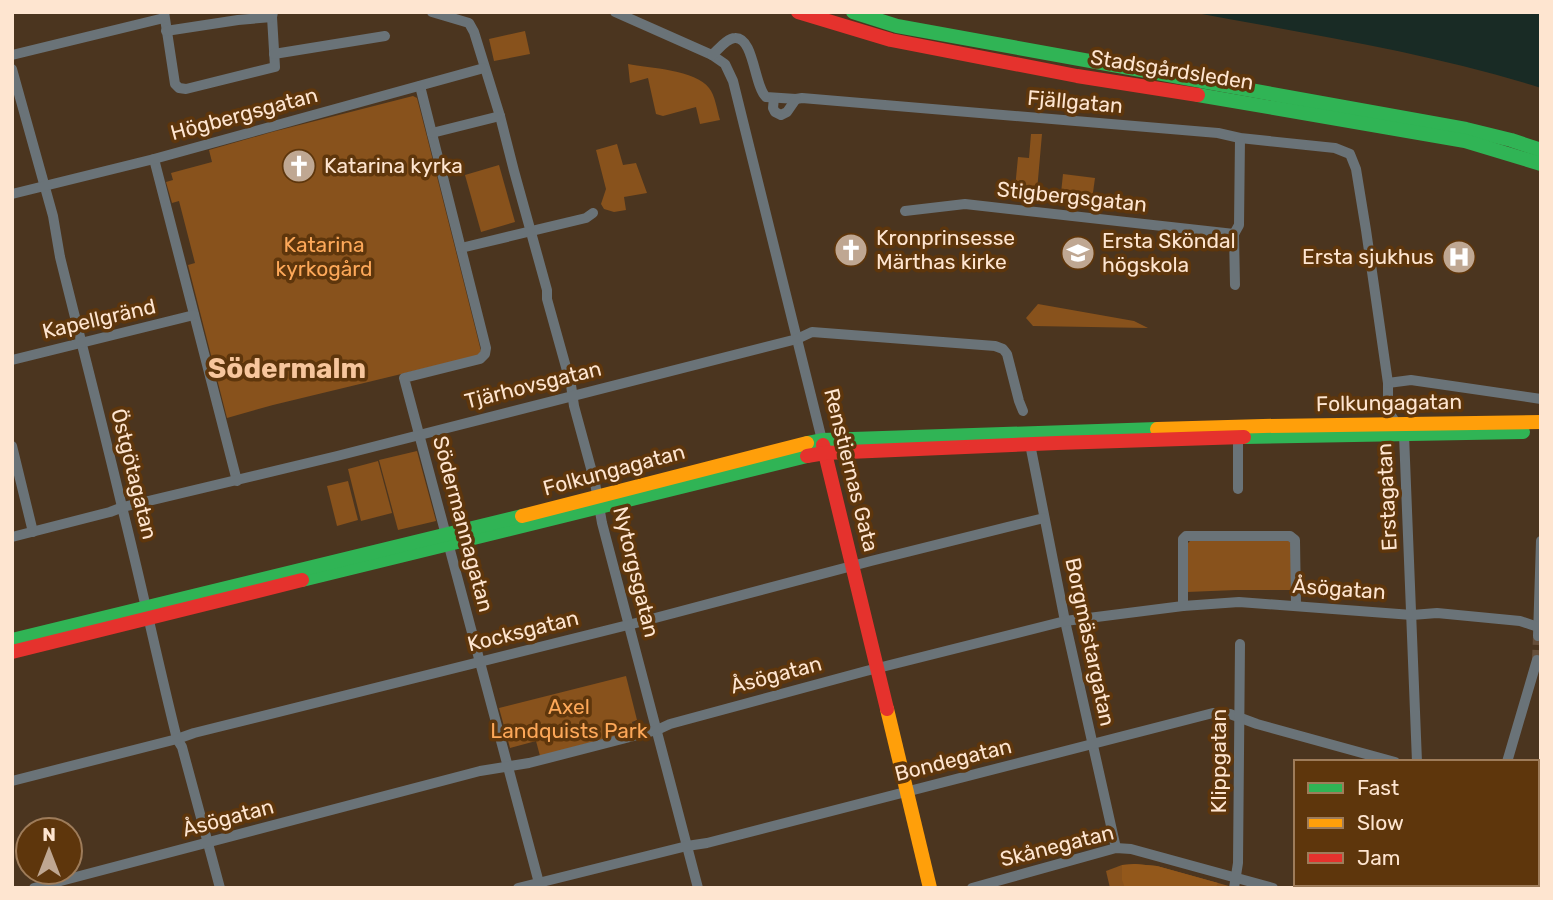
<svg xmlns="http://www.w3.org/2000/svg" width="1553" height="900" font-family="Rubik,sans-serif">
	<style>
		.green { fill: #88521c }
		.forest { fill: #93581b }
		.water { fill: #192b25 }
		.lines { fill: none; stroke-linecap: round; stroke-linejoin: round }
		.street-tunnel { stroke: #664f3a; stroke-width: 10; stroke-dasharray: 10 5; stroke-linecap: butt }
		.street { stroke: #6a7378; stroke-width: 10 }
		.fast { stroke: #30b455; stroke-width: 14 }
		.slow { stroke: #ff9f0a; stroke-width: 14 }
		.jam { stroke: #e5322d; stroke-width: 14 }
		.labels { text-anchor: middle; stroke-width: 7; stroke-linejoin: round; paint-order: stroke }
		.street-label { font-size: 21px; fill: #fee5d0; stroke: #5e360c }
		.poi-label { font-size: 21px; fill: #fee5d0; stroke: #5e360c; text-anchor: start }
		.park-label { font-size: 21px; fill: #fda859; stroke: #5e360c }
		.district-label { font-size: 28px; font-weight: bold; fill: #f7c69d; stroke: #5e360c }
	</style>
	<rect width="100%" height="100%" fill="#4b351f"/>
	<g class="green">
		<path d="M525 31 530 54 494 61 489 39Z"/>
		<path d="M628 64C649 68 696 70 709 88 715 95 717 110 720 120L700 124 696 107 663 116 656 114 648 78 630 83Z"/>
		<path d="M413 96 417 98 426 133 481 351 480 355 273 405 227 418 188 265 195 263 179 201 172 203 166 182 173 180 171 173 212 162 209 150 272 132Z"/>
		<path d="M1031 134H1042L1036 202 1014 199 1018 157 1029 158Z"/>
		<path d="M617 144 623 165 636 163 647 193 624 197 626 210 614 212 604 209 601 204 606 189 596 150Z"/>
		<path d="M499 165 515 222 481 232 465 175Z"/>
		<path d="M1063 174 1095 178 1091 207 1060 203Z"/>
		<path d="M1038 304 1134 321 1148 328 1033 326 1026 318Z"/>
		<path d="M417 451 436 521 398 530 379 460Z"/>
		<path d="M378 461 392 513 361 521 348 469Z"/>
		<path d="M348 481 358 520 337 526 327 486Z"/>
		<path d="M1191 540H1288L1292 544V590H1236L1187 592 1186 545Z"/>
		<path d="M626 676 637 720 632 722 634 731 540 756 536 741 510 748 499 708Z"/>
		<path d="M1135 864 1157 866 1236 888H1110L1106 871 1122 865Z"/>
	</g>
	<path class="forest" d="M1135 864 1157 866 1218 883 1215 888H1125L1122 880V865Z"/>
	<path class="water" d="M1191 12H1541V88C1427 52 1308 34 1191 12Z"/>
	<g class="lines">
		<path class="street-tunnel" d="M1537 660 1538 636"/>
		<g class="street">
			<path d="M164 12 175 84 179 88 186 89 275 67 272 17 273 12"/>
			<path d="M432 12 469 23 474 32 500 116 514 171 547 290V299L571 385 574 406 595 483 602 523 698 888"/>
			<path d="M615 12 712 55 725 64 733 81 822 440"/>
			<path d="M166 31 238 20 272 17"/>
			<path d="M274 54 385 36"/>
			<path d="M12 55 164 18"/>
			<path d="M712 55C718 50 727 38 735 38 754 37 754 86 766 97L796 99 802 98 1218 133 1240 138 1335 148 1350 154 1356 169 1366 230 1388 383V411L1404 435 1417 762"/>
			<path d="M12 69 53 216 60 257C81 342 103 426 123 511 142 587 158 663 177 739L182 747 220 888"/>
			<path d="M420 86 486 348 485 354 480 359 404 378 539 883"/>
			<path d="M774 98 773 108 775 112 781 115 787 112 796 99"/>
			<path d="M432 133 500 116"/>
			<path d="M154 159 237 481"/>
			<path d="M12 194 154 159 484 68"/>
			<path d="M905 211 965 204 1234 234"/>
			<path d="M461 248 586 218 593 213"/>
			<path d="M1235 285 1234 234 1239 225 1240 138"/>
			<path d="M12 360 194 315"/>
			<path d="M1388 383 1411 380 1541 399"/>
			<path d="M1238 434V489"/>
			<path d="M1030 444 1065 621 1116 848"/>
			<path d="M12 446 33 532"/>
			<path d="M12 537 110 512 123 507 337 456 797 339 812 332 995 346 1003 349 1007 354 1019 401 1023 411"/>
			<path d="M1183 606V539L1186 536H1290L1295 540 1296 605"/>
			<path d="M1538 636 1541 541"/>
			<path d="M1507 762 1537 660"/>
			<path d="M12 781 177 739 194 733 640 622 871 561 1044 518"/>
			<path d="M1537 799 1541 800"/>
			<path d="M1423 884 1424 888"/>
			<path d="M34 888 480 771 529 763 657 730 670 724 866 671 1065 621 1183 606 1239 602 1412 615 1437 613 1520 621 1541 628"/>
			<path d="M518 888 687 846 707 843 1213 713 1230 714 1257 724 1395 762"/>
			<path d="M972 888 1116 848 1131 849 1273 888"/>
			<path d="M1234 888 1238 863 1240 644"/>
		</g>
		<g class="fast">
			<path d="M853 12 897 26 1466 129 1511 140 1541 150"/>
			<path d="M1198 95 1465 141 1541 164"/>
			<path d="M1244 437 1523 432"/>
			<path d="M807 443 822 440 1157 429"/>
			<path d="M302 580 807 456"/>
			<path d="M12 640 522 516"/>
		</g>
		<g class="slow">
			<path d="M1157 429 1263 426 1541 422"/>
			<path d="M522 516 807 443"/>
			<path d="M887 709 930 888"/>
		</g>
		<g class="jam">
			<path d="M798 12 891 40 1077 76 1198 95"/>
			<path d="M823 445 887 709"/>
			<path d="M807 456 825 453 1057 443 1244 437"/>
			<path d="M12 652 302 580"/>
		</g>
	</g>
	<defs>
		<symbol id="church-disc" viewBox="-11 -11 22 22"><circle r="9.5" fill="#bfa792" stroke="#5e360c"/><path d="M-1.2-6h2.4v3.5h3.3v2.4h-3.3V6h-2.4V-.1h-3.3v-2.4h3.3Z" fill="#fff"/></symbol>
		<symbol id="university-disc" viewBox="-11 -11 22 22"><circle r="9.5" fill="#bfa792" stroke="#5e360c"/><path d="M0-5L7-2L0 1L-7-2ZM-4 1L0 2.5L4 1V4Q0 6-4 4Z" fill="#fff"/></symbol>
		<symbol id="hospital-disc" viewBox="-11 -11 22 22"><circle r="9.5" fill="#bfa792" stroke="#5e360c"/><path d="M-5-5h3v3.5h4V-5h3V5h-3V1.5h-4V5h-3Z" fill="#fff"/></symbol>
	</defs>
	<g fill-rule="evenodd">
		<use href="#church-disc" x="280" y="147" width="38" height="38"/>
		<use href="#church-disc" x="832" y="231" width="38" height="38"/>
		<use href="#university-disc" x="1059" y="234" width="38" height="38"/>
		<use href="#hospital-disc" x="1440" y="238" width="38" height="38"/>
	</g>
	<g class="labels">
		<g class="street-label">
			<text transform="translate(1172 70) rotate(9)" y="7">Stadsgårdsleden</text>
			<text transform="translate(1075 102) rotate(5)" y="7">Fjällgatan</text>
			<text transform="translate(244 114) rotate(-15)" y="7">Högbergsgatan</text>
			<text transform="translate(1072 197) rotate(6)" y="7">Stigbergsgatan</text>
			<text transform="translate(99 319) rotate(-13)" y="7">Kapellgränd</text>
			<text transform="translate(533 385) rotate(-14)" y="7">Tjärhovsgatan</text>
			<text transform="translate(1389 403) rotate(-1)" y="7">Folkungagatan</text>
			<text transform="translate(614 470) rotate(-15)" y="7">Folkungagatan</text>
			<text transform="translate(851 470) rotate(76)" y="7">Renstiernas Gata</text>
			<text transform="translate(134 474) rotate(76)" y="7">Östgötagatan</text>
			<text transform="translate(1387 497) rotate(-93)" y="7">Erstagatan</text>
			<text transform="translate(463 524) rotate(75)" y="7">Södermannagatan</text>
			<text transform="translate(636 572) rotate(76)" y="7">Nytorgsgatan</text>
			<text transform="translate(1339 589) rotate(4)" y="7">Åsögatan</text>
			<text transform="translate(523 631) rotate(-14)" y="7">Kocksgatan</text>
			<text transform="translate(1090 642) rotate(78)" y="7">Borgmästargatan</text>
			<text transform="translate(776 675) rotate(-15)" y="7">Åsögatan</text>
			<text transform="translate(953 760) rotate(-14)" y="7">Bondegatan</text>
			<text transform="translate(1219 761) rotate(-90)" y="7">Klippgatan</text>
			<text transform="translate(228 818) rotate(-15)" y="7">Åsögatan</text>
			<text transform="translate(1057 846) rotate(-14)" y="7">Skånegatan</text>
		</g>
		<g class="poi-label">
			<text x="324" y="173">Katarina kyrka</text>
			<text x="876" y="245">Kronprinsesse<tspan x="876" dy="24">Märthas kirke</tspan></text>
			<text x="1102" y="248">Ersta Sköndal<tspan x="1102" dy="24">högskola</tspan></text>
			<text x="1434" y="264" text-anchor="end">Ersta sjukhus</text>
		</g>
		<g class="park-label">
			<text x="324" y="252">Katarina<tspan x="324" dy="24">kyrkogård</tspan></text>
			<text x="569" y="714">Axel<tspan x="569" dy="24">Landquists Park</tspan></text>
		</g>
		<g class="district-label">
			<text x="287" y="378">Södermalm</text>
		</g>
	</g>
	<rect width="1553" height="900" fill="none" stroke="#fee5d0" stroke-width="28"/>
	<rect x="1294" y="760" width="245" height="126" fill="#5e360c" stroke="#9e7c5a" stroke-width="2"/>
	<rect x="1308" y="783" width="35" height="10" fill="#30b455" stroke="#9e7c5a" stroke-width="2"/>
	<text x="1357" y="795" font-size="21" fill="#fee5d0">Fast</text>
	<rect x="1308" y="818" width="35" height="10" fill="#ff9f0a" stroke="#9e7c5a" stroke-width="2"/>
	<text x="1357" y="830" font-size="21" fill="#fee5d0">Slow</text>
	<rect x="1308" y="853" width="35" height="10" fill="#e5322d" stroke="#9e7c5a" stroke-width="2"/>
	<text x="1357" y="865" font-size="21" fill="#fee5d0">Jam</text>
	<g transform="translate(49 851)"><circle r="33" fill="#5e360c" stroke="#9e7c5a" stroke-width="2"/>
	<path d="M0-5L12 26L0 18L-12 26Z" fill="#bfa792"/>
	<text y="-10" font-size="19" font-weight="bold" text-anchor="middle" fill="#fee5d0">N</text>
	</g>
</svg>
